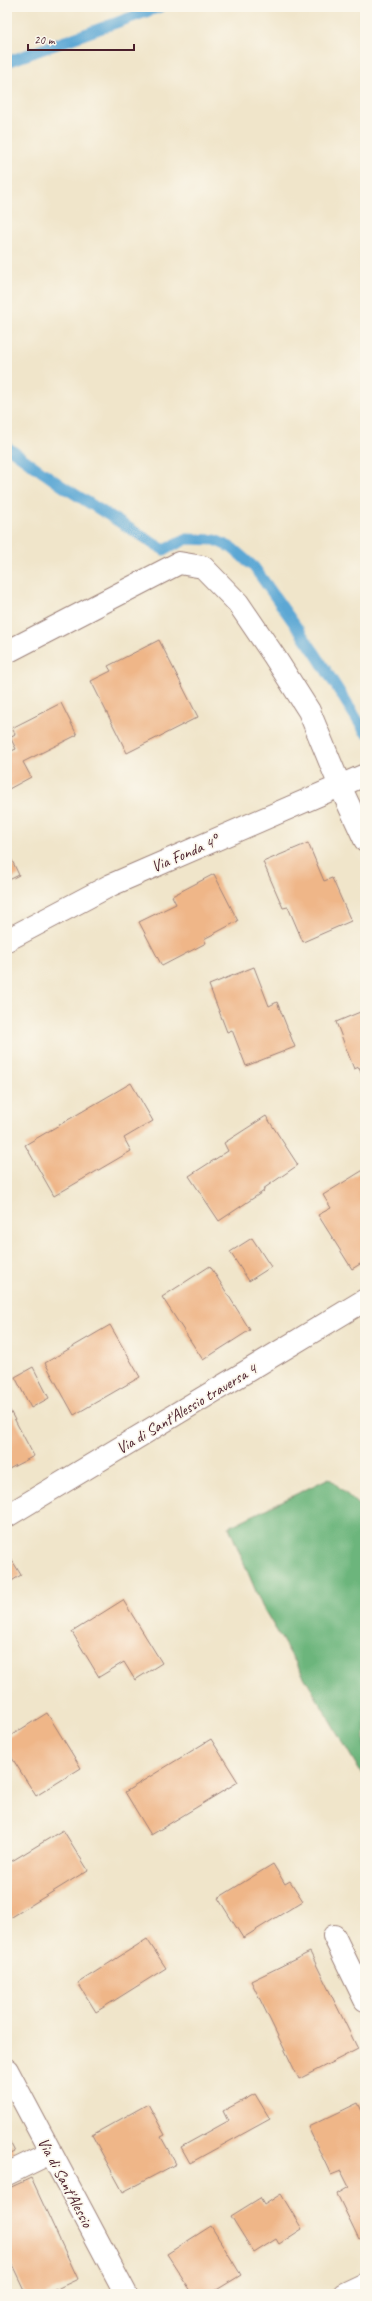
<svg xmlns="http://www.w3.org/2000/svg" width="372" height="2301" font-family="Caveat,sans-serif">
	<style>
		.forest { fill: #6cb57b; stroke: #5b6a53 }
		.lines { fill: none; stroke-linecap: round; stroke-linejoin: round }
		.stream { stroke: #5ca7d4; stroke-width: 11 }
		.building { fill: #efb688 }
		.minor-casing { stroke: #9d827a; stroke-width: 24 }
		.minor { stroke: #fff; stroke-width: 22 }
		.labels { text-anchor: middle; stroke-width: 3.5; stroke-linejoin: round; paint-order: stroke }
		.street-label { font-size: 16px; fill: #4a1f2b; stroke: #fbf7ec }
	</style>
	<rect width="100%" height="100%" fill="#fbf7ec"/>
	<filter id="ink" filterUnits="userSpaceOnUse"><feTurbulence type="fractalNoise" baseFrequency=".025" numOctaves="2"/><feDisplacementMap in="SourceGraphic" scale="8" xChannelSelector="R" yChannelSelector="G"/><feConvolveMatrix kernelMatrix="1 2 1 2 8 2 1 2 1" color-interpolation-filters="sRGB"/></filter>
	<filter id="wash" filterUnits="userSpaceOnUse"><feTurbulence type="fractalNoise" baseFrequency=".012" numOctaves="4" result="noise"/><feDisplacementMap in="SourceGraphic" scale="16" xChannelSelector="R" yChannelSelector="G"/><feGaussianBlur stdDeviation="0.9" result="paint"/><feColorMatrix in="noise" values="0 0 0 0 0 0 0 0 0 0 0 0 0 0 0 0 0 1.4 0 .05"/><feComposite in="paint" operator="in"/></filter>
	<g filter="url(#wash)">
		<rect width="100%" height="100%" fill="#f0e5ca"/>
		<path class="forest" d="M329 1478 365 1511V1771L361 1773 262 1606 229 1527Z"/>
		<g class="lines">
			<g class="stream">
				<path d="M7 62 160 7"/>
				<path d="M7 447 62 486 164 550 187 539 215 540 232 548 254 567 315 653 365 732"/>
			</g>
		</g>
		<g id="blocks">
			<g class="building">
				<path d="M159 640 198 717 127 753 91 681 111 671 108 666Z"/>
				<path d="M61 703 77 735 23 762 31 777 7 790V753L16 749 10 737 15 734 12 728Z"/>
				<path d="M308 843 324 881 332 878 351 921 303 942 288 907 283 908 263 862Z"/>
				<path d="M7 850 19 875 7 881Z"/>
				<path d="M214 874 238 921 204 939 206 943 162 966 139 922 176 904 172 896Z"/>
				<path d="M254 967 269 1006 277 1002 295 1047 246 1066 232 1030 227 1032 209 985Z"/>
				<path d="M365 1010V1083L359 1067 354 1069 336 1022Z"/>
				<path d="M131 1083 153 1121 124 1138 131 1151 54 1196 25 1145Z"/>
				<path d="M266 1116 298 1165 263 1189 264 1191 219 1221 189 1176 228 1151 224 1143Z"/>
				<path d="M365 1169V1261L352 1269 318 1215 331 1208 323 1195Z"/>
				<path d="M252 1238 271 1267 249 1281 230 1252Z"/>
				<path d="M210 1266 250 1330 203 1360 162 1297Z"/>
				<path d="M110 1325 140 1377 74 1415 45 1363Z"/>
				<path d="M33 1367 49 1398 31 1408 15 1377Z"/>
				<path d="M7 1405 34 1456 7 1470Z"/>
				<path d="M7 1552 21 1575 7 1584Z"/>
				<path d="M123 1600 162 1663 135 1680 124 1662 99 1677 72 1632Z"/>
				<path d="M47 1713 81 1768 36 1796 7 1750V1738Z"/>
				<path d="M211 1739 238 1782 151 1835 125 1792Z"/>
				<path d="M63 1830 88 1870 7 1920V1864Z"/>
				<path d="M273 1864 285 1884 290 1881 303 1901 243 1938 218 1898Z"/>
				<path d="M147 1939 166 1968 96 2012 78 1983Z"/>
				<path d="M310 1952 358 2049 299 2079 251 1981Z"/>
				<path d="M255 2094 270 2119 190 2163 181 2147 228 2121 223 2111Z"/>
				<path d="M358 2103 365 2117V2236L359 2239 337 2194 349 2187 341 2171 331 2175 308 2127Z"/>
				<path d="M148 2104 165 2135 161 2137 176 2164 123 2192 92 2135Z"/>
				<path d="M7 2136 15 2152 7 2156Z"/>
				<path d="M31 2178 78 2279 46 2294H26L7 2254V2189Z"/>
				<path d="M281 2194 302 2229 279 2244 276 2239 254 2253 231 2216 260 2198 264 2205Z"/>
				<path d="M211 2226 241 2275 210 2294H193L167 2254Z"/>
			</g>
		</g>
	</g>
	<g filter="url(#ink)">
		<use href="#blocks" fill-opacity="0" stroke="#9d827a" stroke-width="1"/>
		<g class="lines">
			<defs>
				<g id="minor">
					<path d="M7 652 179 563 203 567 238 603 274 656 309 711 340 786 365 840"/>
					<path d="M7 940 111 885 365 775"/>
					<path d="M7 1516 365 1300"/>
					<path d="M334 1936 365 2000"/>
					<path d="M7 2070 126 2294"/>
					<path d="M7 2174 50 2153"/>
					<path d="M344 2294 365 2284"/>
				</g>
			</defs>
			<use href="#minor" class="minor-casing"/>
			<use href="#minor" class="minor"/>
		</g>
	</g>
	<g class="labels">
		<g class="street-label">
			<text transform="translate(184 853) rotate(-23)" y="6">Via Fonda 4°</text>
			<text transform="translate(186 1408) rotate(-31)" y="6">Via di Sant'Alessio traversa 4</text>
			<text transform="translate(66 2182) rotate(62)" y="6">Via di Sant'Alessio</text>
		</g>
	</g>
	<rect width="372" height="2301" fill="none" stroke="#fbf7ec" stroke-width="24"/>
	<path d="M28 44v6h106v-6" fill="none" stroke="#4a1f2b" stroke-width="2"/>
	<text x="34" y="44" font-size="12" fill="#4a1f2b" stroke="#fbf7ec" stroke-width="3" paint-order="stroke">20 m</text>
</svg>
